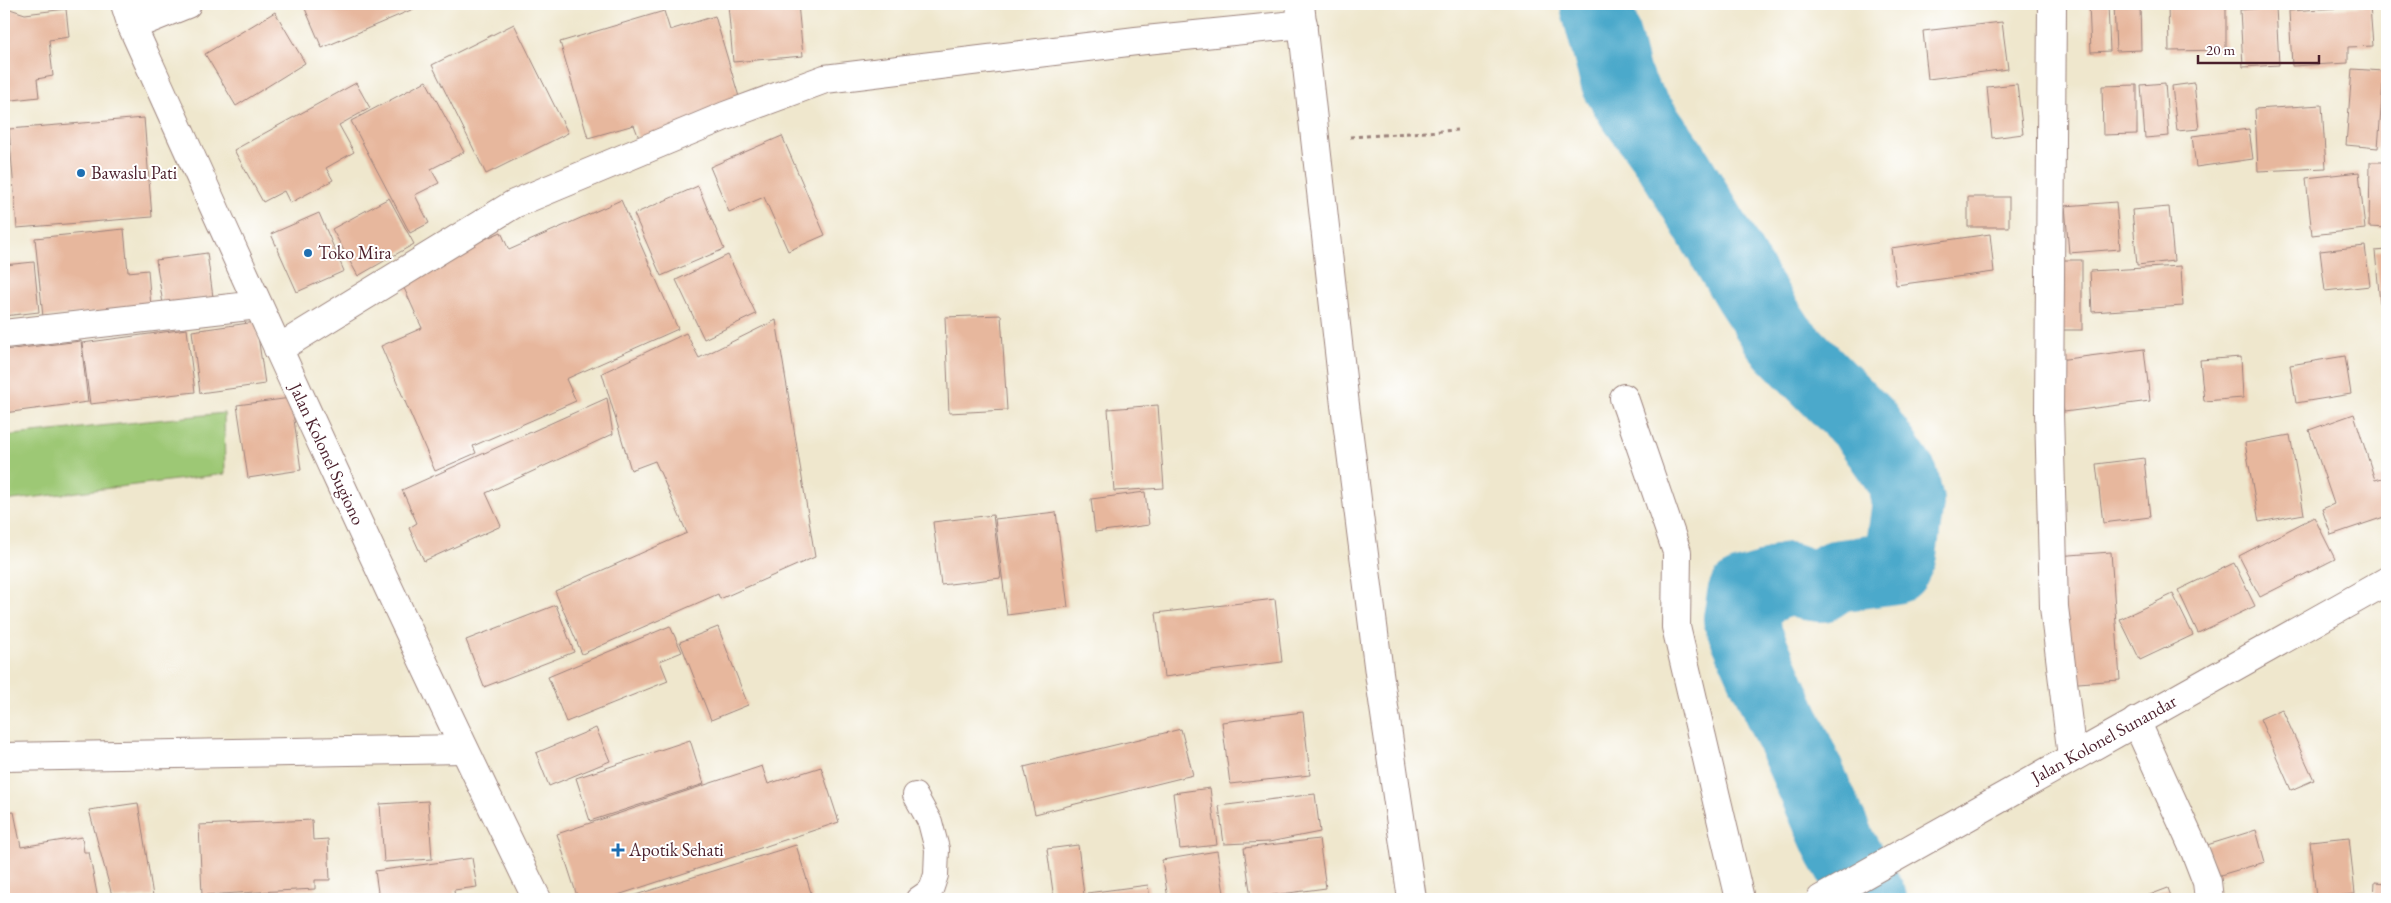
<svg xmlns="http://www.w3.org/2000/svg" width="2391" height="903" font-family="'EB Garamond',serif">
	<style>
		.green { fill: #9dc874; stroke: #747450 }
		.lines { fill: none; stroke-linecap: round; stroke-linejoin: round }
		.river { stroke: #4ca9cb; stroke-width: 72 }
		.building { fill: #e7b79d }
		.lane-casing { stroke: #9c837c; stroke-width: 26 }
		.street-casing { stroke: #9c837c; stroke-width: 30 }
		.secondary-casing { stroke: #9c837c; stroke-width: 30 }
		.path { stroke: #9c837c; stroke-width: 3; stroke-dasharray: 4 4; stroke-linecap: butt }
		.lane { stroke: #fff; stroke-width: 24 }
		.street { stroke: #fff; stroke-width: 28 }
		.secondary { stroke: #fff; stroke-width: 28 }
		.poi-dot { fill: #1f6fb2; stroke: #fff; stroke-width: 2 }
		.labels { text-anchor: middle; stroke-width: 4; stroke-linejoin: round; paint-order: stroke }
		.poi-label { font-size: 18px; fill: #4a1f2b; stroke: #fff; text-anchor: start }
		.street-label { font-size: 18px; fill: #4a1f2b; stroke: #fff }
	</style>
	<rect width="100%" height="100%" fill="#fff"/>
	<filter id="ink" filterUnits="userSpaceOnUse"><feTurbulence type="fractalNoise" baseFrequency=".02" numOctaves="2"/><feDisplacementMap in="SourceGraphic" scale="10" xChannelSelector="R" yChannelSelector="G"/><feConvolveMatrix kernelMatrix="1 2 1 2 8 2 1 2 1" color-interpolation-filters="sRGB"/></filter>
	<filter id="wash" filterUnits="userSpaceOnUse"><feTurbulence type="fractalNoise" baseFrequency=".0096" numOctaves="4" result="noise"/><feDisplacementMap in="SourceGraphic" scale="20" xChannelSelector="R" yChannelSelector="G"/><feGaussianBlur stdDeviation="1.12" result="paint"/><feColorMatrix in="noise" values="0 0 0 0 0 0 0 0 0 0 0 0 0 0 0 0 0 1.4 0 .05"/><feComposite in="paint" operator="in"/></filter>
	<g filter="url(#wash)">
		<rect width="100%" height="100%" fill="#efe7cd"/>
		<path class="green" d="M224 413 225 474 4 501V436Z"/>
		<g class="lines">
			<path class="river" d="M1596 4 1616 80 1631 105 1671 160 1750 293 1781 340 1866 426 1903 479 1908 502 1901 554 1894 568 1836 576 1821 586 1805 584 1788 578 1767 588 1743 595 1739 619 1841 848 1871 899"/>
		</g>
		<g id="blocks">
			<g class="building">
				<path d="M303 4H425L322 48Z"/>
				<path d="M728 4H798L803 56 733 62Z"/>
				<path d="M2089 4H2108L2110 51 2091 52Z"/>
				<path d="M2114 4H2140L2141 50 2116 51Z"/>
				<path d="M2168 4H2226V50L2169 51Z"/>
				<path d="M2370 6 2373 46 2348 47V63L2292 66 2289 11Z"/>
				<path d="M4 7 25 14 66 9 69 37 49 40 53 76 37 79 39 97 4 101Z"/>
				<path d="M2276 7 2279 65 2243 67 2240 10Z"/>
				<path d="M664 11 670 30 715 16 742 107 639 138 634 125 588 138 560 42Z"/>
				<path d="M275 12 305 63 236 106 205 54Z"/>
				<path d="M2002 22 2008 69 1928 79 1923 31Z"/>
				<path d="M514 24 568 133 486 174 432 65Z"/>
				<path d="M2352 69 2384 71 2378 148 2346 145Z"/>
				<path d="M426 81 464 152 431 169 439 183 415 195 429 223 410 233 351 121Z"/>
				<path d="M356 83 370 108 339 125 354 152 326 168 333 180 290 203 284 191 263 202 234 150Z"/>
				<path d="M2165 83 2169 136 2145 138 2141 85Z"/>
				<path d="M2194 83 2199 129 2177 131 2172 86Z"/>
				<path d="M2017 84 2023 134 1992 138 1987 87Z"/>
				<path d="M2137 85V134L2103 135 2102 86Z"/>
				<path d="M2322 105 2326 168 2258 171 2255 109Z"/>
				<path d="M144 118 152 217 17 228 9 129Z"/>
				<path d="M2249 129 2253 159 2196 167 2192 136Z"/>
				<path d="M782 136 825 235 788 251 764 197 729 212 710 167Z"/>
				<path d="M2370 162H2387V228L2369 227Z"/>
				<path d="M2359 172 2365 229 2312 235 2306 178Z"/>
				<path d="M698 186 724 249 661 276 634 214Z"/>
				<rect x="1968" y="197" width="41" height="30"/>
				<path d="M389 198 414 244 358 276 332 229Z"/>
				<path d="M621 200 678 329 566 379 576 401 473 446 476 453 435 471 381 346 422 328 399 277 501 232 509 250Z"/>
				<path d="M2116 202 2120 249 2069 253 2065 206Z"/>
				<path d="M2169 207 2174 261 2137 265 2132 210Z"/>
				<path d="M319 213 344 271 297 292 271 234Z"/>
				<path d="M124 229 128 272 148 270 151 307 43 317 35 238Z"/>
				<path d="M1990 234 1994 272 1896 285 1891 248Z"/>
				<path d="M2365 246 2370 286 2325 291 2320 251Z"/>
				<path d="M2387 250V303H2380L2375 251Z"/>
				<path d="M207 253 213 297 163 304 156 260Z"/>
				<path d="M728 255 756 314 704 339 676 280Z"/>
				<rect x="2057" y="260" width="25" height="70"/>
				<path d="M34 262 39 312 4 316V265Z"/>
				<path d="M2181 266 2183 306 2092 312 2090 271Z"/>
				<path d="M1001 315 1007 410 949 413 945 317Z"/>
				<path d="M776 320 815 557 720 599 718 594 582 654 555 591 687 533 655 461 631 470 602 373 686 333 699 358Z"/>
				<path d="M256 322 265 384 200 393 192 331Z"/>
				<path d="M187 329 195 392 90 404 82 343Z"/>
				<path d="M81 341 88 402 4 413V350Z"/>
				<path d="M2144 349 2150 401 2064 412 2058 360Z"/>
				<path d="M2345 356 2351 394 2296 403 2290 365Z"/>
				<path d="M2241 357 2243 398 2204 401 2200 360Z"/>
				<path d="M291 398 301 470 248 478 237 405Z"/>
				<path d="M607 398 613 434 486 493 501 526 424 561 409 528 417 523 402 490Z"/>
				<path d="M1158 405 1164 488 1114 491 1108 409Z"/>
				<path d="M2354 414 2375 480 2386 477 2387 516 2331 535 2322 509 2334 504 2309 430Z"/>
				<path d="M2290 435 2304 514 2259 522 2245 443Z"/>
				<path d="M2144 458 2150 517 2103 523 2096 464Z"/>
				<path d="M1145 492 1149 525 1095 532 1091 499Z"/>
				<path d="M1056 512 1068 607 1007 615 995 519Z"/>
				<path d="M993 515 1001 578 941 585 933 522Z"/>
				<path d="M2314 517 2335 559 2260 597 2239 556Z"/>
				<path d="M2111 552 2120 680 2064 684 2056 556Z"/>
				<path d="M2234 563 2255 606 2198 633 2178 590Z"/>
				<path d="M2173 594 2193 635 2140 660 2120 619Z"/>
				<path d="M1275 599 1282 662 1164 677 1156 613Z"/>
				<path d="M556 605 574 652 484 687 466 640Z"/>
				<path d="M670 626 682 652 660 661 668 681 566 722 548 677Z"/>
				<path d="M718 627 748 705 711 720 680 642Z"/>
				<path d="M2282 709 2314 780 2291 790 2260 719Z"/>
				<path d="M1303 712 1310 775 1230 784 1222 722Z"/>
				<path d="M596 728 610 761 549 786 536 753Z"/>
				<path d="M1181 729 1193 775 1035 814 1024 767Z"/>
				<path d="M690 740 704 784 590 821 576 778Z"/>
				<path d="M762 766 768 784 821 767 839 822 606 899H578L557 834Z"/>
				<path d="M1210 788 1217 845 1180 849 1173 793Z"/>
				<path d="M1315 794 1320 832 1269 842 1224 844 1219 806Z"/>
				<path d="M428 801 432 859 384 862 380 804Z"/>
				<path d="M138 803 153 896 113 899 89 810Z"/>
				<path d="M14 812 21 847 82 837 84 852H89L98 899H4V813Z"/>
				<path d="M312 820 313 840 328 839 330 880H315V889L202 895 199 825Z"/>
				<path d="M2256 830 2265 862 2217 876 2207 845Z"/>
				<path d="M2349 837 2355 894 2316 898 2310 841Z"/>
				<path d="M1319 839 1326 888 1251 898 1244 848Z"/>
				<path d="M796 845 813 899H630L629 897Z"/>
				<path d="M1078 845 1084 895 1054 899 1047 849Z"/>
				<path d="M1217 851 1225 899H1168L1162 860Z"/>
				<path d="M472 858 477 887 454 890 455 899H379L375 871Z"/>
				<path d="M2375 882 2387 883V899H2374Z"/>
				<path d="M1148 885 1150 899H1088L1087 893Z"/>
				<path d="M2168 888 2172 899H2139Z"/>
			</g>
		</g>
	</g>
	<g filter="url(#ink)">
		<use href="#blocks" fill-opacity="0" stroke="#9c837c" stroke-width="1"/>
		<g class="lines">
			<defs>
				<path id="lane" d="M915 795 930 822 937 849 936 875 931 890 918 899"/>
				<g id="street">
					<path d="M1300 4 1345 405 1379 673 1412 899"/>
					<path d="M2052 4 2049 412 2054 607 2072 757"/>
					<path d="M132 26 187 4"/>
					<path d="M4 334 258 305"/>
					<path d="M278 349 514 204 725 116 825 79 1136 41 1303 24"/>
					<path d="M1624 398 1677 552 1676 627 1740 899"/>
					<path d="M2136 721 2195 851 2207 882 2209 899"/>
					<path d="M4 757 464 749"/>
				</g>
				<g id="secondary">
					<path d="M125 4 132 26C264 318 396 611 537 899"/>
					<path d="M1821 899 2387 581"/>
				</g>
			</defs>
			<use href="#lane" class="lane-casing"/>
			<use href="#street" class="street-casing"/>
			<use href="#secondary" class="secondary-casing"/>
			<path class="path" d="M1350 137 1457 130"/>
			<use href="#lane" class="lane"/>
			<use href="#street" class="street"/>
			<use href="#secondary" class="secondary"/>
		</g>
	</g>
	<g class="poi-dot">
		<circle cx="81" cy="173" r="5"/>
		<circle cx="308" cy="253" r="5"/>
		<path d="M615.5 842.5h5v5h5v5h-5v5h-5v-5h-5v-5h5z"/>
	</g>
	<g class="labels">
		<g class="poi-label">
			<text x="91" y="179">Bawaslu Pati</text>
			<text x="318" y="259">Toko Mira</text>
			<text x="629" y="856">Apotik Sehati</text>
		</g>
		<g class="street-label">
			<text transform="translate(327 454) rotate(65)" y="6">Jalan Kolonel Sugiono</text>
			<text transform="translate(2104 739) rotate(-29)" y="6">Jalan Kolonel Sunandar</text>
		</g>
	</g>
	<rect width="2391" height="903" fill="none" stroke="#fff" stroke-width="20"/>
	<path d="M2198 55v8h121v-8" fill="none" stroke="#4a1f2b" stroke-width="2.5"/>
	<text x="2206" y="55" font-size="15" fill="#4a1f2b" stroke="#ffffff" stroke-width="4" paint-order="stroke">20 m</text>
</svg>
